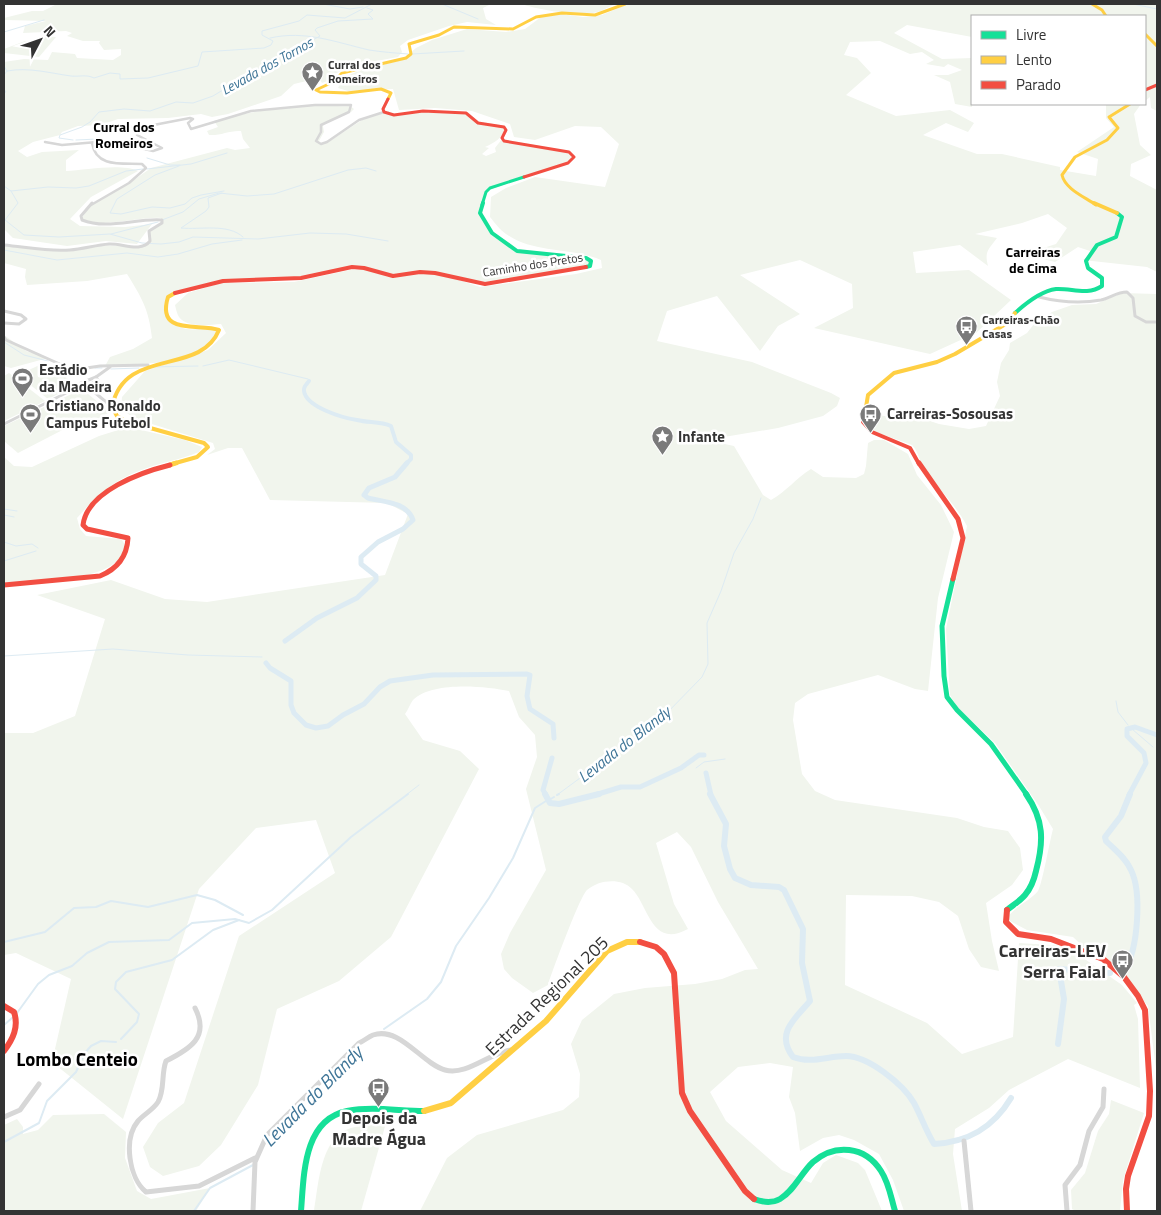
<svg xmlns="http://www.w3.org/2000/svg" width="1161" height="1215" font-family="'Titillium Web',sans-serif">
	<style>
		.green { fill: #f1f5ed }
		.lines { fill: none; stroke-linecap: round; stroke-linejoin: round }
		.stream-far1 { stroke: #ddebf3; stroke-width: 1 }
		.stream { stroke: #ddebf3; stroke-width: 2 }
		.canal-far2 { stroke: #ddebf3; stroke-width: 4 }
		.canal-far1 { stroke: #ddebf3; stroke-width: 5 }
		.canal { stroke: #ddebf3; stroke-width: 6 }
		.street-far2 { stroke: #d7d7d7; stroke-width: 2.5 }
		.street-far1 { stroke: #d7d7d7; stroke-width: 3 }
		.street { stroke: #d7d7d7; stroke-width: 5 }
		.fast-far3 { stroke: #16e098; stroke-width: 3 }
		.fast-far2 { stroke: #16e098; stroke-width: 4 }
		.fast-far1 { stroke: #16e098; stroke-width: 5 }
		.fast { stroke: #16e098; stroke-width: 6 }
		.slow-far3 { stroke: #ffcf43; stroke-width: 3 }
		.slow-far2 { stroke: #ffcf43; stroke-width: 4 }
		.slow-far1 { stroke: #ffcf43; stroke-width: 5 }
		.slow { stroke: #ffcf43; stroke-width: 6 }
		.jam-far3 { stroke: #f24e42; stroke-width: 3 }
		.jam-far2 { stroke: #f24e42; stroke-width: 4 }
		.jam-far1 { stroke: #f24e42; stroke-width: 5 }
		.jam { stroke: #f24e42; stroke-width: 6 }
		.labels { text-anchor: middle; stroke-width: 5; stroke-linejoin: round; paint-order: stroke }
		.far-poi-label { font-size: 12px; font-weight: bold; fill: #333; stroke: #fff; text-anchor: start }
		.far-street-label { font-size: 12px; fill: #333; stroke: #fff }
		.far-water-label { font-size: 14px; font-style: italic; fill: #3f7597; stroke: #fff }
		.far-neighbourhood-label { font-size: 14px; font-weight: bold; fill: #000; stroke: #fff }
		.poi-label { font-size: 15px; font-weight: bold; fill: #333; stroke: #fff; text-anchor: start }
		.water-label { font-size: 16px; font-style: italic; fill: #3f7597; stroke: #fff }
		.near-poi-label { font-size: 18px; font-weight: bold; fill: #333; stroke: #fff; text-anchor: end }
		.near-street-label { font-size: 18px; fill: #333; stroke: #fff }
		.near-neighbourhood-label { font-size: 19px; font-weight: bold; fill: #000; stroke: #fff }
		.near-water-label { font-size: 19px; font-style: italic; fill: #3f7597; stroke: #fff }
	</style>
	<rect width="100%" height="100%" fill="#fff"/>
	<g class="green">
		<path d="M57 4H491L483 8 486 19 496 25 467 22 449 26 408 40 400 46 402 52 398 57 355 65 332 75 330 80 322 83 319 78 294 84 281 96 228 114 212 117 201 114 168 118 118 119 101 125 78 126 62 132 60 135 33 142 18 151 27 157 42 152 79 150 66 160V171C85 170 122 163 138 171L91 197 70 219 80 226 125 227 152 224 137 244 106 241 67 246 13 238 4 229V62L24 59 48 60 52 52 75 54 77 58 113 60 121 55V49L104 50 99 43 100 41H83L67 36 72 33 66 31 23 33 25 26 46 21 4 20V18L32 11H43Z"/>
		<path d="M521 4H616C610 6 604 10 598 12 579 17 540 10 521 4Z"/>
		<path d="M628 4H1157V111L1151 108 1150 97 1145 101V16H972V37L907 25 894 33 942 59 972 58V107L955 104 950 82 934 75H948L962 70 948 64 944 67 926 64 934 60 922 52 910 54 880 41 850 42 844 55 857 58 871 73 846 95 896 116 950 110 974 123 968 132 946 123 923 135 977 154H1002L1060 167V170L1096 176 1098 159 1077 152 1114 127 1106 118V104H1141L1134 114 1140 145 1151 155 1131 164 1130 176 1157 190V272L1147 267 1083 260 1093 252 1078 247 1055 262 1035 257 1037 250 1056 244 1067 228 1048 214 1022 223 975 234 997 238C989 249 984 251 988 266L960 245 913 252 916 273 969 270 1011 300 976 333 930 354 814 328 853 308 852 284 800 260 740 275 800 314 778 326 760 351 717 296 667 311 657 341 752 362 831 393 840 398 837 406 823 416 778 428 706 440 734 446 763 495 771 500C787 491 795 479 811 469L823 477 856 478 864 474 866 466 868 443 874 440H884L908 454 917 475 941 505 954 532 938 598 928 691 915 689 878 675 808 694 795 703 793 720 802 774 815 791 835 800 957 818 984 827 1008 831 1020 848 1023 870 1012 885 986 903 992 941 999 971 981 967 969 949 958 916 939 902 912 896 846 895 845 985 927 1023 962 1054 1013 1037 1019 943 1066 946 1122 985 1137 1003 1134 1005 1138 1019 1140 1088 1068 1059 1009 1090 989 1108 955 1129 953 1154 962 1211H904L893 1180 879 1154 854 1140 839 1135 823 1138 800 1151 795 1113 789 1097 793 1067 770 1063 738 1067 710 1092 726 1121 782 1170 811 1183 823 1163 836 1155 858 1163 865 1170 882 1211H420L447 1158 477 1135 563 1110 579 1097 580 1074 571 1044 582 1020 614 994 645 988 695 984 722 979 745 970 758 969 718 902 691 847 677 832 656 843 674 904 688 929C651 949 649 906 632 889 621 877 598 880 587 890 580 896 552 972 548 985L533 993 512 978 504 969 501 954 510 933 546 870 526 789 537 757 535 735 519 717 509 691C485 686 432 681 413 700 410 704 408 710 405 714L423 740 460 751 479 769 391 937 339 981 277 1009 258 1085 221 1145 199 1166 163 1176 150 1167 143 1147 158 1123 184 1103 239 936 335 873 316 820 256 828 199 889 123 1119 52 1062 71 979 16 953 4 955V733H33L75 716 105 619 37 595 111 580 165 599 207 602 385 575 408 514 387 503 270 500 242 448H228L207 455 215 449 213 443 139 420 121 410 122 397 145 371 208 350 226 333 221 324C209 325 187 328 179 317 177 314 176 309 175 305L188 293 221 283 294 282 350 270 366 269 352 267 309 277 232 280 185 291 167 299V316C187 338 195 325 219 330 217 334 215 341 212 344 195 364 130 365 105 366L110 357 133 349 152 338C149 310 142 298 127 274L87 281 27 285 25 277 26 269 4 263V245L42 249 70 250 100 245 141 247 150 241 149 231 161 224V218C142 216 95 230 82 218L89 207 131 182 151 168 227 148 235 150 250 148 243 139 241 131C230 130 220 136 209 135L207 131 218 127 214 121C247 112 281 107 315 105 327 105 338 107 350 106L354 109 351 112 324 124 323 126 324 132 319 141 321 144 330 141 362 120 389 111 390 114 423 111 466 113 475 121 500 125 506 129C502 138 494 143 485 147L489 148 482 154 486 156 496 152 495 148 502 139 567 151 574 157 568 163 488 190 482 207 483 219 492 233 514 250 589 259 592 264 490 283 453 278 480 287 576 274 602 268 601 260C570 247 534 254 506 234 500 230 495 223 490 217L491 197 506 188 535 177 605 187 619 144 601 127 575 126 535 140 514 137 510 124 472 111 435 108 399 110 393 89 348 91 338 88 344 77 359 71 402 60 416 48 432 40 467 29 506 32 525 29 541 17 560 14 583 17 602 15Z"/>
		<path d="M41 36 56 37 39 57 4 53V49L25 41 30 44 36 42Z"/>
		<path d="M1122 293 1157 294V1077L1148 1006 1119 971 1091 954 1073 937 1027 930 1010 921 1008 917C1015 906 1030 901 1038 891 1042 885 1050 840 1053 829L1039 806 995 743 957 707 950 695 946 629 967 526C956 505 938 489 925 469 919 462 919 452 912 445L873 431 866 425 871 414 898 418 918 417 939 424 969 429 986 426 1000 396 997 382 1001 363 1009 350 1010 343 1027 333 1034 324 1052 312 1072 305 1096 304Z"/>
		<path d="M4 335 26 351 48 358 11 368 4 366Z"/>
		<path d="M46 362 76 385 48 399 18 375Z"/>
		<path d="M9 373 45 401 4 421V376Z"/>
		<path d="M82 389 110 412 84 426 75 419 78 422 18 453 4 441V426Z"/>
		<path d="M128 427 185 440 202 447 199 452C180 460 158 463 139 471 114 480 95 497 77 518L80 529 86 536 121 539 126 546C123 551 122 557 118 560 98 582 33 580 4 583V457L14 466 32 467 99 436Z"/>
		<path d="M1111 1100 1144 1113 1123 1180 1120 1211H1076L1072 1209 1071 1190 1085 1173 1098 1131 1109 1114Z"/>
		<path d="M104 1114 126 1132 125 1158 137 1191 151 1199 210 1188 196 1211H4V1125L17 1119 23 1127V1134L38 1130 53 1115Z"/>
		<path d="M386 1123 361 1211H314C319 1183 320 1134 355 1127 365 1125 375 1124 386 1123Z"/>
	</g>
	<g class="lines">
		<g class="stream-far1">
			<path d="M323 4 350 9 363 7"/>
			<path d="M442 4 478 19"/>
			<path d="M1133 4 1157 9"/>
			<path d="M4 32 44 20"/>
			<path d="M270 38C305 30 335 42 369 50 382 52 395 53 408 54"/>
			<path d="M412 54 464 51"/>
			<path d="M4 66 7 71"/>
			<path d="M4 75 7 71C29 67 49 73 71 76 79 77 86 74 94 78L110 73 120 74V79L148 78 198 66 202 52 264 48 271 45 273 41 262 35V31L299 21 307 15 345 18 372 4"/>
			<path d="M4 89 6 92 4 93"/>
			<path d="M73 140 59 138 60 135 82 127 90 122 99 112 124 109 150 111 176 102 193 103 213 96 231 85 234 81 251 76 262 65 279 57 297 52 304 45 320 36 315 30 317 28 338 21 373 19 368 14 373 10 367 8"/>
			<path d="M76 140 98 139 108 141"/>
			<path d="M147 158 170 165H180"/>
			<path d="M179 166 155 175 117 199 110 213 121 214 152 207 170 208 185 204 192 198 201 195 224 191"/>
			<path d="M147 169 191 164 227 153"/>
			<path d="M4 186 11 191 48 187 76 188 89 186 126 171 143 169"/>
			<path d="M11 191 18 203 5 220 24 235 59 237 110 234 142 243 161 244 179 242 193 237 258 239 310 233 346 234 388 241"/>
			<path d="M222 193 208 198 209 207 206 211 181 228C200 230 228 223 243 237"/>
			<path d="M162 220 183 212 199 199 219 193 247 196 274 194 348 170 366 168 376 171"/>
			<path d="M111 234 158 222"/>
			<path d="M4 250 57 260 127 253 158 257 178 254 212 244 242 240"/>
			<path d="M4 342 24 355 48 361"/>
			<path d="M203 366 229 360 308 379"/>
			<path d="M70 367 79 368"/>
			<path d="M152 367 198 366"/>
			<path d="M95 368H102"/>
			<path d="M111 369 139 368"/>
			<path d="M4 509 17 511"/>
			<path d="M4 515 14 517"/>
			<path d="M4 542 16 546 32 544 38 548"/>
			<path d="M4 561 36 551"/>
			<path d="M4 656 113 649 188 655 262 657"/>
			<path d="M1116 701 1118 712 1128 725"/>
			<path d="M1132 729 1153 747"/>
			<path d="M696 768 704 762 725 759"/>
			<path d="M406 795 419 785"/>
			<path d="M557 795 663 717 702 677 708 664 707 623 721 591 734 553 753 519 761 498"/>
		</g>
		<g class="stream">
			<path d="M557 795 559 794"/>
			<path d="M549 800 554 797"/>
			<path d="M4 942 45 932 74 908 96 907 111 901 148 907 197 895 215 900 243 915"/>
			<path d="M17 1013 38 984 49 975 72 966 87 953 109 942 169 940 192 923 235 919 249 923 272 910 351 837 408 794"/>
			<path d="M4 1025 12 1018"/>
			<path d="M384 1029 427 999 441 982 456 946 489 898 513 858 535 808 546 801"/>
			<path d="M121 1039 137 1022 139 1014 115 989 116 982 126 972 172 960 213 930 239 920"/>
			<path d="M4 1142 39 1123 47 1101 76 1072 84 1054 91 1046 101 1041 116 1042"/>
			<path d="M194 1211 210 1188 253 1165"/>
		</g>
		<path class="canal-far2" d="M309 381C307 384 303 387 304 391 306 407 343 418 357 420 369 423 380 421 391 426L396 442 411 455V459L406 464"/>
		<g class="canal-far1">
			<path d="M285 641 317 618 357 598 376 580V576L361 564V557L378 542 403 529 413 520C407 502 384 502 368 498L364 495 369 488 395 477 407 463"/>
			<path d="M266 663 270 668 291 681V705L294 713 306 725 316 728 328 726 343 715 364 704 380 687 390 681 433 675 527 674 530 675 527 696 530 709 553 724 554 738"/>
			<path d="M706 773 711 795"/>
			<path d="M546 795 543 790 552 758"/>
			<path d="M595 795 621 787H640L681 768 699 755H704"/>
			<path d="M1129 795 1146 763 1144 753 1127 736V729L1135 727 1157 735"/>
		</g>
		<g class="canal">
			<path d="M545 794 550 803 559 804 599 794"/>
			<path d="M710 794 726 824 724 846 730 869 735 878 751 885 779 887 784 890 803 929 802 963 810 1001C795 1019 775 1033 793 1057 811 1064 828 1056 846 1056 868 1056 903 1084 914 1103 921 1116 926 1131 934 1144 968 1142 993 1128 1011 1098"/>
			<path d="M1125 969C1138 949 1142 892 1131 870 1126 858 1115 850 1106 841L1105 837 1121 816 1130 794"/>
			<path d="M1058 1044 1064 999 1059 969 1110 973"/>
		</g>
		<g class="street-far2">
			<path d="M138 128 190 118 193 119 188 123 191 129 251 111 315 105H351L349 112 321 125V132L316 141 321 144 327 142 359 120 384 112"/>
			<path d="M45 142 62 145 97 142 108 146 127 145 153 151 162 148 137 135 139 130 137 127H101"/>
			<path d="M91 205 129 183 146 168 142 164C122 163 96 168 92 143"/>
		</g>
		<g class="street-far1">
			<path d="M4 245C26 247 49 252 70 250 83 249 96 245 109 244 122 243 141 253 150 241L149 231 162 223V220C136 218 107 230 82 220L81 216 92 203"/>
			<path d="M1039 297C1059 302 1080 304 1101 300 1110 298 1117 292 1127 292L1133 298 1135 316 1146 322H1157"/>
			<path d="M4 311 21 315 26 319 19 324 4 323"/>
			<path d="M4 337 6 340 73 370 100 366 148 365"/>
			<path d="M80 386 81 383 96 377 110 367"/>
			<path d="M87 386 112 407"/>
			<path d="M4 424 80 386H87L98 380 96 377"/>
		</g>
		<g class="street">
			<path d="M195 1008C210 1037 190 1049 166 1061 161 1074 165 1090 158 1102 153 1110 144 1114 138 1121 123 1139 129 1178 146 1192L199 1186 255 1158"/>
			<path d="M4 1117 20 1110 39 1084"/>
			<path d="M964 1141 971 1211"/>
			<path d="M253 1211 255 1162 267 1135 359 1043C364 1041 368 1037 373 1035 400 1026 421 1063 445 1070 467 1076 489 1053 511 1050"/>
			<path d="M1067 1211 1065 1185 1080 1165 1089 1131 1103 1107 1104 1089"/>
		</g>
		<path class="fast-far3" d="M482 205 486 192 490 188 524 177"/>
		<g class="fast-far2">
			<path d="M483 203 480 213 492 233 517 251 586 258 591 261 590 266 586 267"/>
			<path d="M1015 313C1026 303 1041 291 1056 289 1072 288 1087 296 1102 286V278L1088 268 1086 261 1097 245 1116 237 1122 217 1117 213"/>
		</g>
		<path class="fast-far1" d="M953 579 942 626 944 676 947 697 957 710 991 744 1027 795"/>
		<g class="fast">
			<path d="M1007 910C1013 905 1020 901 1025 895 1031 888 1034 880 1036 871 1044 841 1044 820 1026 794"/>
			<path d="M754 1199C762 1202 771 1204 780 1199 794 1191 801 1173 813 1162 835 1143 865 1146 881 1171 889 1183 891 1198 895 1211"/>
			<path d="M301 1211C304 1175 303 1120 347 1111 372 1106 399 1111 424 1111"/>
		</g>
		<g class="slow-far3">
			<path d="M1092 4 1102 10 1106 16"/>
			<path d="M1145 34 1157 46"/>
			<path d="M388 99 391 93 381 89 347 93 320 92 316 90 333 82 342 73 406 58 411 54 409 44 439 35 454 27 513 29 536 17 562 13 595 15 625 4"/>
			<path d="M1096 205C1085 197 1065 189 1062 175L1075 157 1107 140 1118 128 1109 117 1130 104"/>
		</g>
		<g class="slow-far2">
			<path d="M1094 203 1117 213"/>
			<path d="M864 419 868 395 894 373 937 362 955 354 1004 325 1015 313"/>
			<path d="M172 464 197 457 208 447 204 443 125 421 117 416 112 407C124 346 200 377 219 330 199 323 156 336 168 297L175 293"/>
		</g>
		<path class="slow-far1" d="M170 465 176 463"/>
		<path class="slow" d="M424 1111 451 1103 546 1021 607 951 627 942H640"/>
		<g class="jam-far3">
			<path d="M1145 90 1157 85"/>
			<path d="M388 99 383 109 384 112 394 115 423 111 466 113 478 123 504 127 506 130 502 138 504 141 569 152 574 157 568 163 524 177"/>
		</g>
		<g class="jam-far2">
			<path d="M175 293 223 281 301 278 352 267 364 268 393 276 420 272 435 273 485 284 586 267"/>
			<path d="M864 419 863 422 872 432 910 448 919 464"/>
		</g>
		<g class="jam-far1">
			<path d="M919 463 958 519 963 538 953 579"/>
			<path d="M4 585 100 576C117 569 127 557 128 538L87 529 83 525C87 491 142 472 170 465"/>
		</g>
		<g class="jam">
			<path d="M1007 910 1006 922 1018 934 1051 939 1103 959 1124 977 1138 996 1145 1010 1150 1091 1149 1116 1128 1176 1126 1189 1127 1211"/>
			<path d="M640 942 656 947 664 954 674 973 682 1093 690 1111 745 1191 754 1199"/>
			<path d="M4 1006 14 1012C19 1027 13 1039 4 1051"/>
		</g>
	</g>
	<defs>
		<symbol id="sight-pin" viewBox="-11 -11 22 30"><path d="M0 17L-7.5 6A9.5 9.5 0 1 1 7.5 6Z" fill="#7a7a7a" stroke="#fff"/><path d="M0-6L1.8-2.2L6-1.7L2.9 1.2L3.7 5.4L0 3.3L-3.7 5.4L-2.9 1.2L-6-1.7L-1.8-2.2Z" fill="#fff"/></symbol>
		<symbol id="bus-pin" viewBox="-11 -11 22 30"><path d="M0 17L-7.5 6A9.5 9.5 0 1 1 7.5 6Z" fill="#7a7a7a" stroke="#fff"/><path d="M-5-6H5V4H4V6H2V4H-2V6H-4V4H-5ZM-3.5-4V0h7V-4ZM-3.5 1.2v1.5H-2V1.2ZM2 1.2v1.5H3.5V1.2Z" fill="#fff"/></symbol>
		<symbol id="stadium-pin" viewBox="-11 -11 22 30"><path d="M0 17L-7.5 6A9.5 9.5 0 1 1 7.5 6Z" fill="#7a7a7a" stroke="#fff"/><path d="M0-5a6.5 5 0 1 0 0 10a6.5 5 0 1 0 0-10ZM-3.5-1.8h7v3.6h-7Z" fill="#fff"/></symbol>
	</defs>
	<g fill-rule="evenodd">
		<use href="#sight-pin" x="300" y="60" width="25" height="34"/>
		<use href="#bus-pin" x="954" y="314" width="25" height="34"/>
		<use href="#stadium-pin" x="10" y="366" width="25" height="34"/>
		<use href="#bus-pin" x="858" y="402" width="25" height="34"/>
		<use href="#stadium-pin" x="18" y="402" width="25" height="34"/>
		<use href="#sight-pin" x="650" y="424" width="25" height="34"/>
		<use href="#bus-pin" x="1110" y="948" width="25" height="34"/>
		<use href="#bus-pin" x="366" y="1076" width="25" height="34"/>
	</g>
	<g class="labels">
		<g class="far-poi-label">
			<text x="328" y="69">Curral dos<tspan x="328" dy="14">Romeiros</tspan></text>
			<text x="982" y="324">Carreiras-Chão<tspan x="982" dy="14">Casas</tspan></text>
		</g>
		<g class="far-street-label">
			<text transform="translate(533 265) rotate(-9)" y="4">Caminho dos Pretos</text>
		</g>
		<g class="far-water-label">
			<text transform="translate(267 66) rotate(-29)" y="5">Levada dos Tornos</text>
		</g>
		<g class="far-neighbourhood-label">
			<text x="124" y="132">Curral dos<tspan x="124" dy="16">Romeiros</tspan></text>
			<text x="1033" y="257">Carreiras<tspan x="1033" dy="16">de Cima</tspan></text>
		</g>
		<g class="poi-label">
			<text x="39" y="375">Estádio<tspan x="39" dy="17">da Madeira</tspan></text>
			<text x="46" y="411">Cristiano Ronaldo<tspan x="46" dy="17">Campus Futebol</tspan></text>
			<text x="887" y="419">Carreiras-Sosousas</text>
			<text x="678" y="442">Infante</text>
		</g>
		<g class="water-label">
			<text transform="translate(624 744) rotate(-38)" y="6">Levada do Blandy</text>
		</g>
		<g class="near-poi-label">
			<text x="1106" y="957">Carreiras-LEV<tspan x="1106" dy="21">Serra Faial</tspan></text>
			<text x="379" y="1124" text-anchor="middle">Depois da<tspan x="379" dy="21">Madre Água</tspan></text>
		</g>
		<g class="near-street-label">
			<text transform="translate(547 996) rotate(-44)" y="6">Estrada Regional 205</text>
		</g>
		<g class="near-neighbourhood-label">
			<text x="77" y="1066">Lombo Centeio</text>
		</g>
		<g class="near-water-label">
			<text transform="translate(312 1096) rotate(-45)" y="7">Levada do Blandy</text>
		</g>
	</g>
	<rect width="1161" height="1215" fill="none" stroke="#333333" stroke-width="10"/>
	<rect x="971" y="15" width="175" height="90" fill="#ffffff" stroke="#adadad"/>
	<rect x="981" y="31" width="25" height="8" fill="#16e098" stroke="#adadad"/>
	<text x="1016" y="40" font-size="15" fill="#333333">Livre</text>
	<rect x="981" y="56" width="25" height="8" fill="#ffcf43" stroke="#adadad"/>
	<text x="1016" y="65" font-size="15" fill="#333333">Lento</text>
	<rect x="981" y="81" width="25" height="8" fill="#f24e42" stroke="#adadad"/>
	<text x="1016" y="90" font-size="15" fill="#333333">Parado</text>
	<g transform="translate(40 40) rotate(49)" stroke="#ffffff" stroke-width="4" paint-order="stroke">
	<path d="M0-4L9 19L0 12L-9 19Z" fill="#333333"/>
	<text y="-8" font-size="14" font-weight="bold" text-anchor="middle" fill="#333333">N</text>
	</g>
</svg>
